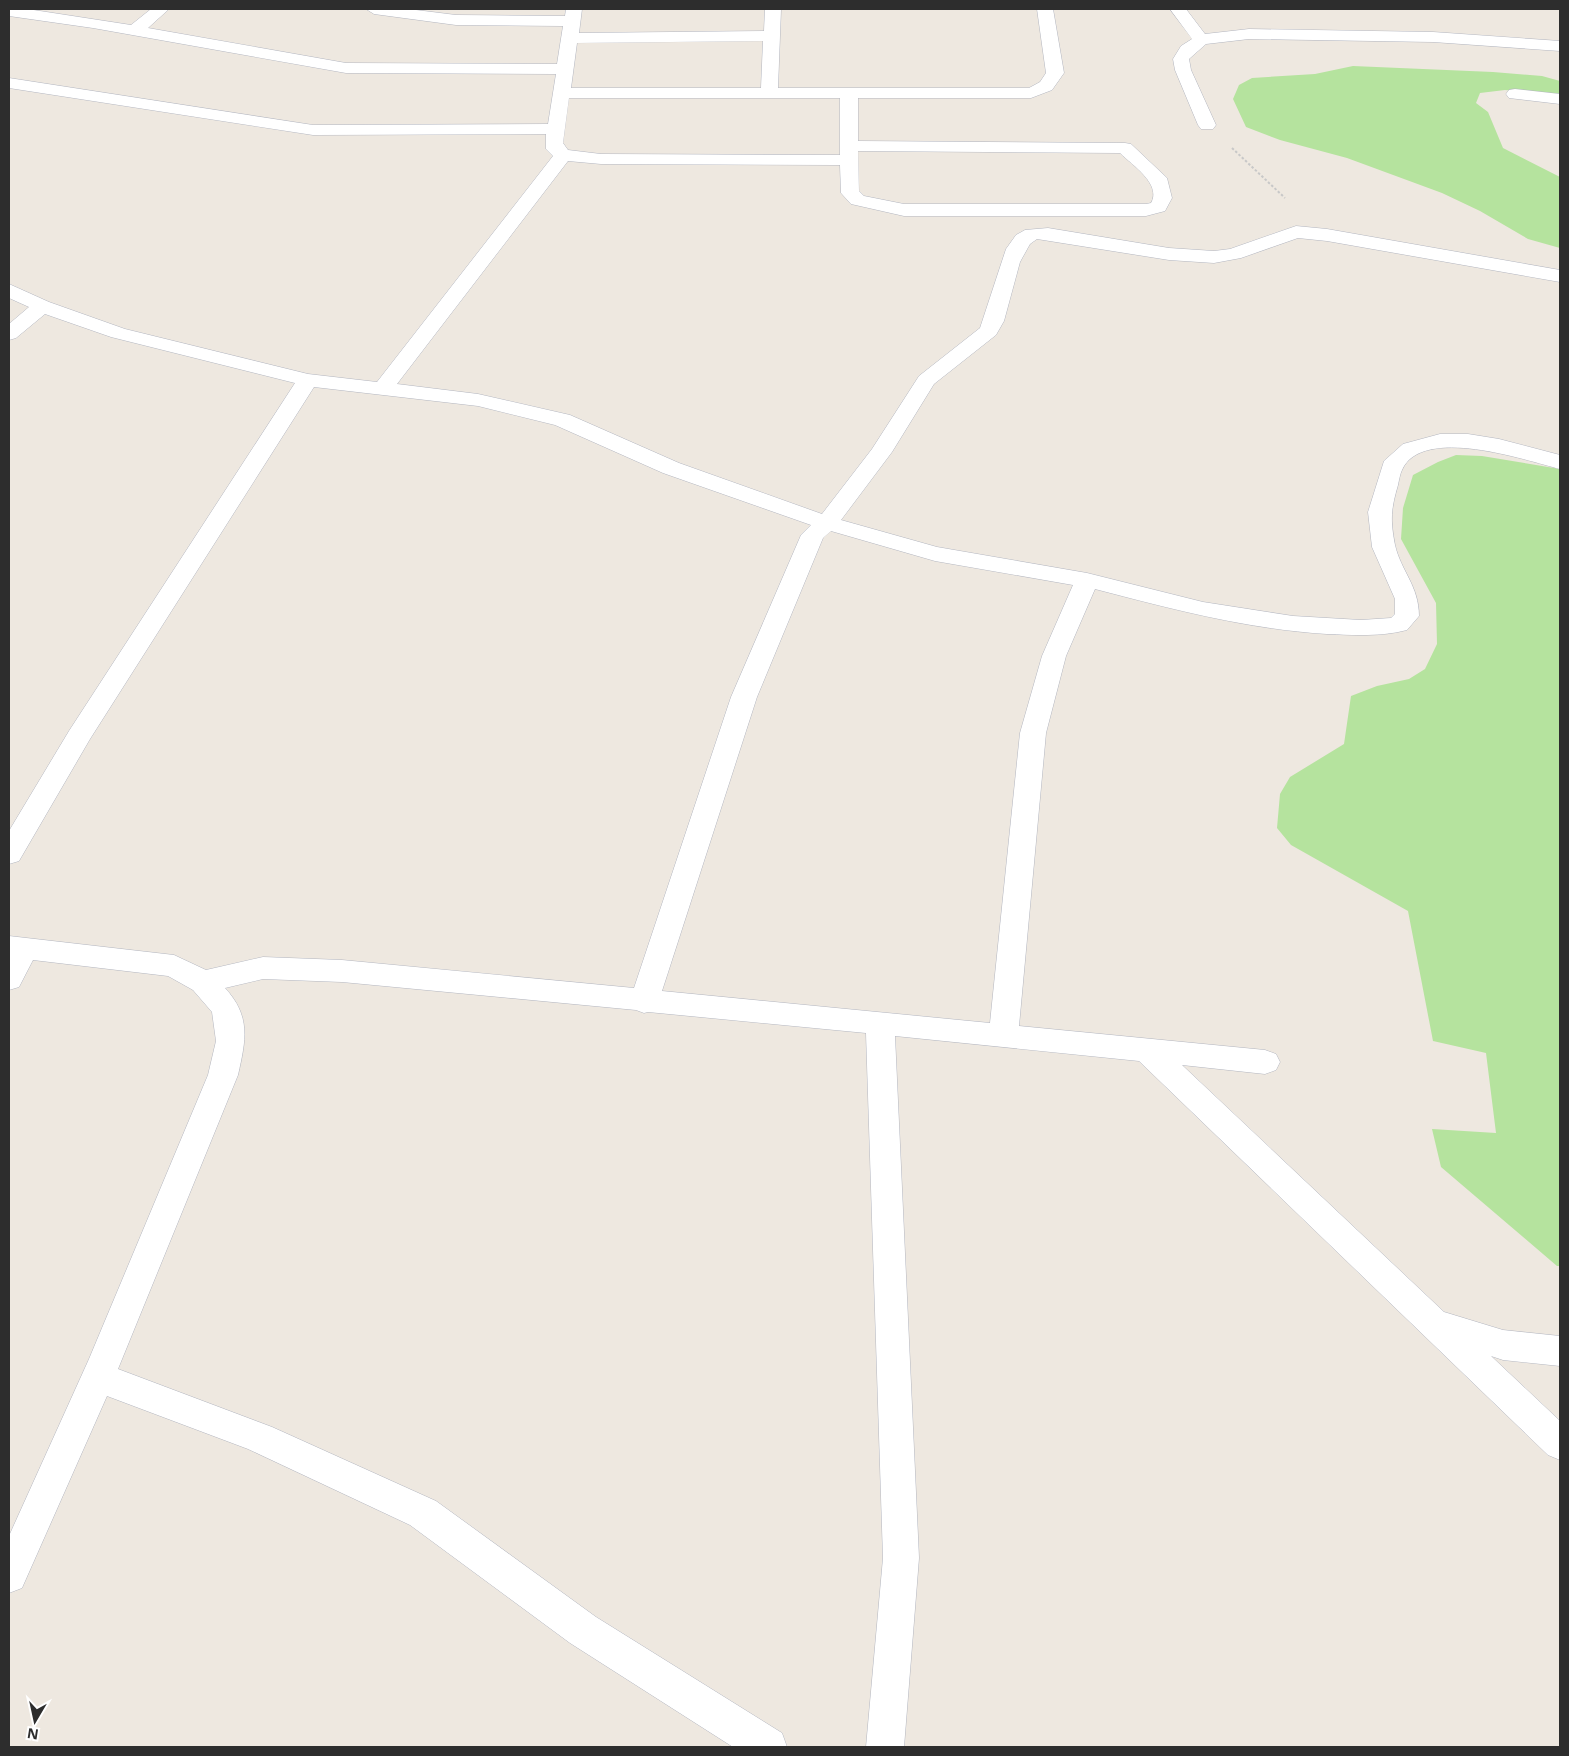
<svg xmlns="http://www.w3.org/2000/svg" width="1569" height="1756" font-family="'Open Sans',sans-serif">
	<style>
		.green { fill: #b5e39e }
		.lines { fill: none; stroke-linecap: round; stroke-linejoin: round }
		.minor-casing { stroke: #b3b6c0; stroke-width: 1 }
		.path { stroke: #c8c8c8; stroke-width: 2; stroke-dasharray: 2.5 2; stroke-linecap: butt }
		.minor { fill: #fff; fill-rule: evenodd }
	</style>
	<rect width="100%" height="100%" fill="#eee8e0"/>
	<g class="green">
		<path d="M1353 66 1493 72 1542 76 1560 81V95L1505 90 1480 93 1476 103 1488 112 1503 148 1560 177V248L1528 239 1480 211 1442 193 1347 158 1280 140 1246 127 1233 99 1239 85 1252 78 1315 74Z"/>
		<path d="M1456 455 1482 456 1560 469V1266H1557L1441 1167 1432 1129 1496 1133 1486 1053 1433 1041 1408 911 1291 845 1277 828 1280 794 1290 777 1344 744 1351 696 1377 686 1409 679 1425 669 1437 644 1436 603 1401 539 1403 508 1413 475 1438 462Z"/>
	</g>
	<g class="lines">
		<defs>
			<g id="minor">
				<path d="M9 9H27L131 25 151 9H169L148 28 346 63 557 64 563 26 456 25 374 14 366 9H408L456 15 565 16 566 9H582L579 33 764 31 765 9H781L778 88H1029L1040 82 1046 73 1037 9H1053L1064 73 1052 90 1031 98H858V141L1125 143 1131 144 1167 178 1172 198 1165 211 1146 216H904L851 204 841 193 840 165 601 164 568 161 397 384 478 394 570 415 679 463 822 514 872 449 919 376 980 328 1006 249 1016 235 1025 230 1048 228 1169 248 1214 251 1230 249 1296 226 1327 229 1560 270V282L1327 241 1298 238 1241 258 1214 263 1169 260 1037 239 1030 244 1020 262 1004 321 996 335 934 384 892 452 841 520 937 547 1087 573 1203 602 1293 616 1361 620 1391 618 1395 614V599L1372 547 1368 512 1384 461 1403 444 1440 434H1468L1499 439 1560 455V469C1525 460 1422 425 1402 470 1400 474 1399 480 1398 485 1391 509 1390 519 1395 545 1401 571 1419 586 1419 616L1407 630C1381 637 1353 635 1327 634 1247 629 1172 609 1095 589L1066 656 1046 733 1019 1026 1265 1050 1276 1054 1280 1062 1276 1070 1265 1074 1182 1065 1444 1312 1503 1330 1560 1336V1366L1503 1360 1491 1356 1560 1421V1460L1548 1455 1139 1061 895 1036 919 1558 904 1747H866L883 1558 866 1033 648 1012 644 1013 636 1010 342 982 263 979 225 988C251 1016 246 1040 238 1075L118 1369 272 1427 436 1501 596 1617 782 1733 787 1747H733L570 1643 410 1525 248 1449 107 1396 22 1588 9 1593V1536L89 1359 208 1075 216 1041 212 1012 193 990 168 976 33 960 19 987 9 990V936L174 955 206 970 263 957 342 960 634 988 731 697 801 535 811 525 663 473 555 425 478 406 314 387 90 739 19 861 9 864V831L69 731 295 383 111 337 45 314 16 338 9 340V324L29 307 9 298V284L49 302 125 329 308 374 377 382 553 156 546 149V134L313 135 9 88V78L313 125 548 124 556 74 346 73 93 28 9 16ZM763 41 761 88H571L577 43ZM569 98H840V155L601 154 568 150 563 143ZM858 151 1120 153C1132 165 1162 184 1151 203L1146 204H904L864 196 859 191ZM831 531 935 561 1073 585 1042 656 1020 733 990 1023 662 991 757 697 823 538Z"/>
				<path d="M1170 9H1186L1205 34 1249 29 1433 32 1560 41V51L1433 42 1249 39 1206 44 1189 59 1191 70 1216 125 1213 129H1201L1198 125 1175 70 1173 59 1181 46 1192 39Z"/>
				<path d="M1515 89 1560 94V104L1509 98 1506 94 1509 90Z"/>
			</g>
		</defs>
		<use href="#minor" class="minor-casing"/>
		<path class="path" d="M1232 148 1285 198"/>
		<use href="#minor" class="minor"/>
	</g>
	<rect width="1569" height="1756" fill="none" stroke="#2d2d2d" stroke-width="20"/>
	<g transform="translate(35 1721) rotate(189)" stroke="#ffffff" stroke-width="4" paint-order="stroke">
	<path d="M0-4L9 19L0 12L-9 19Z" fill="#2d2d2d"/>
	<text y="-8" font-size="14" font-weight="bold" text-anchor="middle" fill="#2d2d2d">N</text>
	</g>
</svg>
